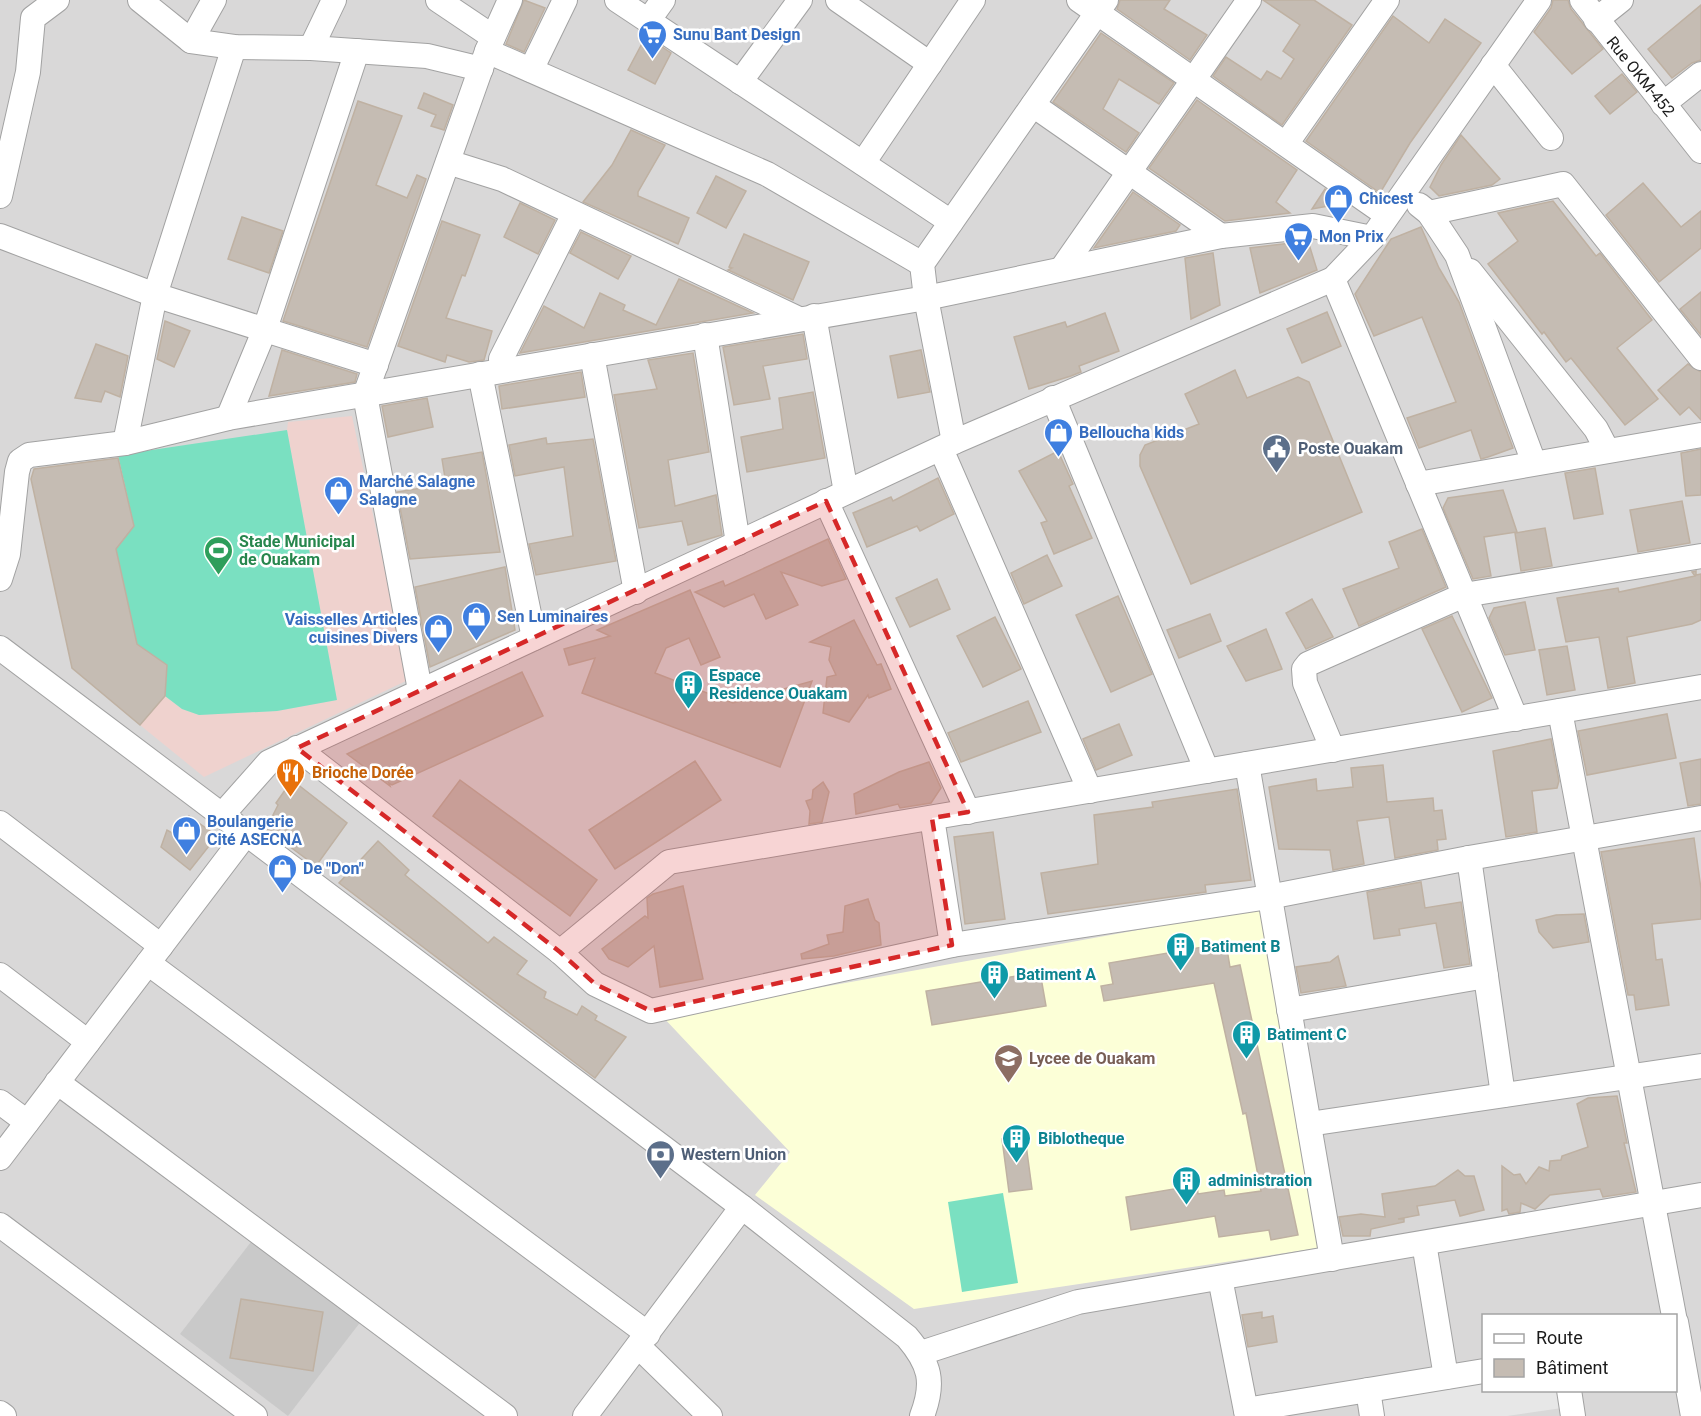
<svg xmlns="http://www.w3.org/2000/svg" width="1701" height="1416" font-family="Roboto,sans-serif">
	<style>
		.residential { fill: #d9d8d8; fill-rule: evenodd }
		.commercial { fill: #efd2ce }
		.education { fill: #fcffd7 }
		.religious { fill: #c9c9c9 }
		.pitch { fill: #7ae0c1 }
		.parking { fill: #e7e7e7 }
		.building { fill: #c5bcb3; stroke: #bfb1a2; stroke-width: 1.5 }
		.lines { fill: none; stroke-linecap: round; stroke-linejoin: round }
		.minor-casing { stroke: #a2a2a2; stroke-width: 26 }
		.minor { stroke: #fff; stroke-width: 24 }
		.marked { fill: #d62828; fill-opacity: 0.2; stroke: #d62828; stroke-width: 4.5; stroke-dasharray: 12 8; stroke-linejoin: round }
		.labels { text-anchor: middle; stroke-width: 5; stroke-linejoin: round; paint-order: stroke }
		.shop-label { font-size: 16px; font-weight: bold; fill: #366cbe; stroke: #fff; text-anchor: start }
		.street-label { font-size: 16px; fill: #1b1b1b; stroke: #fff }
		.service-label { font-size: 16px; font-weight: bold; fill: #4e5e75; stroke: #fff; text-anchor: start }
		.leisure-label { font-size: 16px; font-weight: bold; fill: #27864d; stroke: #fff; text-anchor: start }
		.culture-label { font-size: 16px; font-weight: bold; fill: #0d838f; stroke: #fff; text-anchor: start }
		.food-label { font-size: 16px; font-weight: bold; fill: #c56008; stroke: #fff; text-anchor: start }
		.education-label { font-size: 16px; font-weight: bold; fill: #785e54; stroke: #fff; text-anchor: start }
	</style>
	<rect width="100%" height="100%" fill="#edeae0"/>
	<path class="residential" d="M0 0H1701V1416H0ZM1484 1316H1676V1390H1484Z"/>
	<path class="commercial" d="M352 416 408 680 204 777 140 725 165 696 182 709 199 715 277 711 337 700 287 430 288 422Z"/>
	<path class="education" d="M1260 908 1318 1248 914 1309 755 1195 790 1152 662 1016Z"/>
	<path class="religious" d="M254 1238 362 1320 288 1416 180 1334Z"/>
	<g class="pitch">
		<path d="M287 430 337 700 277 711 199 715 182 709 165 696 167 665 137 644 116 549 134 526 118 455Z"/>
		<path d="M1003 1193 1018 1283 962 1292 948 1202Z"/>
	</g>
	<path class="parking" d="M1483 1380 1484 1390 1559 1391 1562 1408 1507 1416H1384L1381 1396Z"/>
	<g class="building">
		<path d="M524 0 545 8 524 52 506 44Z"/>
		<path d="M1120 0H1170L1164 9 1207 35 1190 60 1117 9Z"/>
		<path d="M1263 0H1314L1352 25 1282 125 1213 76 1226 57 1261 80 1267 71 1281 79 1294 59 1283 51 1300 25Z"/>
		<path d="M1553 0H1568L1571 9 1603 49 1572 74 1534 32 1551 8Z"/>
		<path d="M1701 5V60L1692 63 1672 78 1648 49Z"/>
		<path d="M1393 16 1429 43 1445 19 1481 43 1410 143 1380 193 1306 141Z"/>
		<path d="M1101 33 1174 83 1159 104 1119 79 1103 109 1139 133 1126 152 1053 102Z"/>
		<path d="M646 36 671 53 655 84 628 70Z"/>
		<path d="M1622 74 1637 92 1610 114 1595 96Z"/>
		<path d="M424 93 453 105 444 130 431 126 436 115 418 108Z"/>
		<path d="M1197 100 1297 170 1276 202 1290 213 1225 221 1149 168Z"/>
		<path d="M358 101 402 116 376 185 407 198 417 175 426 179 367 347 283 321Z"/>
		<path d="M631 130 665 145 638 192V196L689 218 678 244 583 202 612 165Z"/>
		<path d="M1461 135 1500 179 1492 185 1439 196 1430 187 1441 165Z"/>
		<path d="M716 176 746 191 726 228 697 213Z"/>
		<path d="M1643 183 1681 227 1701 211V248L1659 282 1606 215Z"/>
		<path d="M1325 189 1345 203 1312 209Z"/>
		<path d="M1133 192 1180 225 1176 231 1094 248Z"/>
		<path d="M1553 201 1596 256 1600 253 1652 320 1617 348 1658 399 1625 425 1571 358 1566 362 1544 332 1542 334 1488 264 1518 241 1498 213Z"/>
		<path d="M520 203 555 220 538 254 504 237Z"/>
		<path d="M242 217 283 231 269 273 228 259Z"/>
		<path d="M442 221 480 235 465 276 462 275 446 318 492 331 484 360 469 362 447 355 445 362 398 346Z"/>
		<path d="M1421 227 1439 268 1459 302 1513 448 1488 457 1481 459 1471 430 1419 448 1407 418 1456 402 1422 317 1374 336 1355 294 1391 239Z"/>
		<path d="M581 232 631 256 618 279 570 253Z"/>
		<path d="M744 234 809 262 793 300 728 270 732 268 729 267Z"/>
		<path d="M1308 241 1317 270 1260 293 1250 248Z"/>
		<path d="M1213 253 1220 305 1191 319 1185 258Z"/>
		<path d="M679 279 753 313 520 353 544 306 584 328 600 293 625 305 623 310 656 325Z"/>
		<path d="M1701 292V335L1680 309Z"/>
		<path d="M1327 312 1341 346 1302 363 1287 329Z"/>
		<path d="M1105 313 1119 351 1079 366 1081 372 1071 376 1029 389 1014 337 1065 322 1067 327Z"/>
		<path d="M165 321 190 331 174 367 157 359Z"/>
		<path d="M803 334 807 359 763 366 770 399 734 405 723 347Z"/>
		<path d="M96 344 128 356 120 397 105 391 101 402 75 398Z"/>
		<path d="M282 350 357 374 355 382 269 396Z"/>
		<path d="M921 350 930 392 898 398 890 356Z"/>
		<path d="M693 353 709 452 668 460 675 506 716 495 722 535 688 545 682 521 639 528 614 395 657 389 648 360Z"/>
		<path d="M1688 364 1701 372V420L1689 407 1680 415 1658 390Z"/>
		<path d="M1235 370 1247 398 1298 377 1309 382 1362 512 1191 584 1140 466V455L1145 445 1199 424 1185 394Z"/>
		<path d="M581 372 585 397 502 409 499 386Z"/>
		<path d="M813 392 825 458 747 472 741 437 783 429 779 398Z"/>
		<path d="M427 398 433 427 388 437 382 406Z"/>
		<path d="M546 438 547 444 593 439 616 561 536 575 529 544 573 536 564 467 515 476 509 445Z"/>
		<path d="M1701 449V495L1686 496 1681 453Z"/>
		<path d="M1058 451 1073 484 1069 486 1092 538 1054 554 1041 523 1047 521 1019 471Z"/>
		<path d="M482 452 500 552 410 559 397 492 446 484 442 459Z"/>
		<path d="M118 458 134 526 116 549 137 644 167 665 165 696 140 725 72 668 31 479 34 469Z"/>
		<path d="M1595 468 1603 514 1574 519 1565 473Z"/>
		<path d="M938 478 954 514 920 531 917 526 867 547 853 513 891 497 893 501Z"/>
		<path d="M1503 490 1517 532 1484 537 1491 576 1473 579 1443 508 1448 498Z"/>
		<path d="M1682 501 1690 543 1638 552 1630 510Z"/>
		<path d="M1545 528 1552 566 1521 571 1515 533Z"/>
		<path d="M1422 529 1446 587 1359 626 1343 589 1399 568 1389 542Z"/>
		<path d="M828 539 846 579 822 586 781 572 798 605 766 619 754 594 724 607 695 592 723 581 725 586Z"/>
		<path d="M1047 555 1062 586 1024 604 1011 573Z"/>
		<path d="M505 567 515 630 430 667 415 587Z"/>
		<path d="M1696 571V575L1701 574V620L1692 624 1627 637 1635 683 1608 688 1599 637 1566 642 1557 598 1618 588 1619 592 1695 576 1692 572Z"/>
		<path d="M937 579 950 609 910 627 896 598Z"/>
		<path d="M690 590 720 657 701 665 689 638 666 648 655 673 733 703 812 681 780 767 582 693 595 658 569 665 564 649 610 636 597 630Z"/>
		<path d="M1118 596 1152 674 1111 692 1076 615Z"/>
		<path d="M1312 599 1333 637 1306 649 1286 613Z"/>
		<path d="M1525 602 1535 650 1505 655 1489 618 1494 608Z"/>
		<path d="M1210 614 1221 641 1179 658 1167 630Z"/>
		<path d="M1452 616 1492 698 1462 712 1422 629Z"/>
		<path d="M995 617 1021 669 983 687 957 636Z"/>
		<path d="M854 620 877 665 881 664 891 689 869 698 868 695 849 722 823 713 827 677 836 675 829 660 831 647 810 642Z"/>
		<path d="M1266 629 1282 669 1246 681 1227 646Z"/>
		<path d="M1567 646 1575 690 1547 695 1539 650Z"/>
		<path d="M522 672 543 716 392 785 389 783 390 786 347 754Z"/>
		<path d="M1028 701 1041 732 961 762 948 733Z"/>
		<path d="M1667 714 1676 758 1587 775 1578 731Z"/>
		<path d="M1119 724 1132 755 1096 770 1083 739Z"/>
		<path d="M1551 739 1559 781 1557 788 1532 791 1537 832 1506 837 1493 751Z"/>
		<path d="M1701 759V804L1688 806 1680 763Z"/>
		<path d="M695 761 721 800 615 869 589 830Z"/>
		<path d="M929 762 941 788 931 803 900 808 898 804 856 814 854 794 899 772Z"/>
		<path d="M1383 765 1387 802 1433 798 1434 811 1442 810 1446 839 1437 840 1438 850 1395 858 1389 817 1357 821 1364 864 1333 870 1330 850 1279 849 1269 787 1316 779 1317 791 1353 787 1351 768Z"/>
		<path d="M292 780 347 823 316 866 266 829 278 805 276 803Z"/>
		<path d="M460 780 597 880 570 916 433 816Z"/>
		<path d="M823 782 829 792 822 822 809 824 810 811 806 801 812 799 813 790Z"/>
		<path d="M1237 789 1251 880 1205 885 1206 892 1048 914 1041 873 1098 864 1094 815 1153 807 1152 802Z"/>
		<path d="M189 816 217 836 190 870 161 847 167 830 174 834Z"/>
		<path d="M993 832 1005 919 965 924 954 837Z"/>
		<path d="M1694 838 1701 889V919L1652 924 1656 960 1662 959 1669 1005 1636 1010 1634 995H1628L1601 852Z"/>
		<path d="M378 841 409 870 405 875 488 943 494 937 527 961 517 974 546 992 544 998 577 1015 582 1006 597 1016 595 1020 626 1037 595 1078 339 883Z"/>
		<path d="M1421 882 1425 908 1461 902 1470 964 1444 968 1436 923 1399 929 1400 935 1374 939 1367 892Z"/>
		<path d="M683 886 703 979 660 987 654 946 628 967 609 959 602 949 645 916 648 918 647 898 653 894Z"/>
		<path d="M868 899 875 920 879 923 881 945 834 956 802 959 801 954 829 944 827 935 843 932 845 906Z"/>
		<path d="M1584 914 1589 942 1553 948 1539 932 1536 920 1556 915Z"/>
		<path d="M1226 943 1230 967 1240 965 1298 1235 1271 1240 1269 1230 1219 1237 1215 1216 1131 1230 1126 1197 1197 1185 1198 1194 1224 1190 1225 1196 1261 1191 1246 1113 1243 1114 1214 983 1104 1001 1101 986 1113 984 1109 963Z"/>
		<path d="M1338 956 1346 986 1301 993 1296 967 1330 962Z"/>
		<path d="M1040 972 1046 1006 932 1025 926 991Z"/>
		<path d="M1617 1096 1627 1143H1624L1636 1192 1603 1197 1600 1189 1550 1195 1535 1209 1521 1203 1520 1212 1509 1214 1507 1209 1502 1211V1166L1514 1175 1520 1174 1526 1184 1539 1167 1549 1171 1550 1161 1561 1160 1562 1156 1588 1147 1577 1104 1588 1098Z"/>
		<path d="M1025 1137 1032 1189 1009 1192 1002 1139Z"/>
		<path d="M1458 1170 1465 1176H1474L1484 1210 1460 1216 1455 1200 1417 1206 1419 1215 1398 1219H1404V1222L1371 1229 1370 1236H1343L1339 1217 1361 1214 1385 1217 1382 1194 1435 1186Z"/>
		<path d="M241 1299 323 1312 313 1371 230 1358Z"/>
		<path d="M1262 1312V1318L1273 1316 1277 1342 1248 1347 1242 1315Z"/>
	</g>
	<g class="lines">
		<defs>
			<g id="minor">
				<path d="M140 0 191 41 234 47 311 48 427 56 481 69"/>
				<path d="M438 0 493 37"/>
				<path d="M617 0 951 222"/>
				<path d="M838 0 930 64"/>
				<path d="M1079 0 1387 215"/>
				<path d="M1582 0 1701 151"/>
				<path d="M1596 20 1621 0"/>
				<path d="M648 21 663 0"/>
				<path d="M191 41 214 0"/>
				<path d="M311 48 334 0"/>
				<path d="M487 51 767 174 922 264"/>
				<path d="M1493 65 1551 138"/>
				<path d="M531 70 565 0"/>
				<path d="M740 82 800 0"/>
				<path d="M1663 104 1701 74"/>
				<path d="M1033 105 1221 236"/>
				<path d="M1286 144 1387 0"/>
				<path d="M448 162 502 179 799 319"/>
				<path d="M863 163 973 0"/>
				<path d="M0 196 28 72 33 18 57 0"/>
				<path d="M1419 205 1429 213 1457 255 1534 463"/>
				<path d="M1429 213 1563 184 1701 358"/>
				<path d="M0 236 155 295 376 365"/>
				<path d="M1063 267 1249 0"/>
				<path d="M1470 271 1596 429 1607 450"/>
				<path d="M1333 279 1516 719"/>
				<path d="M814 316 846 492"/>
				<path d="M705 335 738 543"/>
				<path d="M592 355 636 592"/>
				<path d="M504 370 501 359 574 214"/>
				<path d="M480 374 534 638"/>
				<path d="M1053 398 1207 771"/>
				<path d="M228 418 265 329 357 51"/>
				<path d="M954 442 926 298 922 264 1106 0"/>
				<path d="M125 443 155 295 234 47"/>
				<path d="M941 449 1090 791"/>
				<path d="M1418 484 1701 435"/>
				<path d="M826 501 968 812"/>
				<path d="M0 579 8 554 17 472 20 461 29 455 125 443 228 418 926 298 1221 236 1313 226 1372 238"/>
				<path d="M0 648 742 1207 907 1337C930 1364 935 1382 922 1416"/>
				<path d="M420 690 365 395 487 51 510 0"/>
				<path d="M1560 711 1674 1316"/>
				<path d="M297 748 560 952 595 984 651 1011 952 945 1269 897 1469 858 1701 818"/>
				<path d="M1333 750 1305 683 1304 669 1308 664 1464 595 1701 556"/>
				<path d="M1247 764 1332 1259"/>
				<path d="M222 815 269 762 954 442 1333 279 1372 238 1539 0"/>
				<path d="M932 818 952 945"/>
				<path d="M0 823 161 946"/>
				<path d="M1469 858 1503 1095"/>
				<path d="M560 952 669 862 1701 687"/>
				<path d="M148 963 648 1334"/>
				<path d="M0 975 88 1042"/>
				<path d="M1289 1010 1486 976"/>
				<path d="M57 1082 505 1416"/>
				<path d="M0 1102 27 1122"/>
				<path d="M1309 1124 1701 1066"/>
				<path d="M0 1158 246 834"/>
				<path d="M0 1225 255 1416"/>
				<path d="M1424 1243 1446 1377"/>
				<path d="M1220 1278 1247 1416"/>
				<path d="M1676 1322 1693 1416"/>
				<path d="M638 1346 710 1416"/>
				<path d="M921 1353 1078 1302 1701 1195"/>
				<path d="M1368 1390 1372 1416"/>
				<path d="M1569 1390 1573 1416"/>
				<path d="M1246 1410 1484 1371"/>
				<path d="M0 1413 4 1416"/>
				<path d="M585 1416 742 1207"/>
			</g>
		</defs>
		<use href="#minor" class="minor-casing"/>
		<use href="#minor" class="minor"/>
	</g>
	<path class="marked" d="M826 501 968 812 932 818 952 945 651 1011 595 984 560 952 297 748Z"/>
	<defs>
		<symbol id="supermarket-pin" viewBox="-11 -11 22 30"><path d="M0 17L-7.5 6A9.5 9.5 0 1 1 7.5 6Z" fill="#3f7fe0" stroke="#fff"/><path d="M-6-5.5h2.5l.6 2H6L4.5 2H-2.5L-4.4-4H-6ZM-1.5 3.2a1.3 1.3 0 1 0 .1 0ZM3 3.2a1.3 1.3 0 1 0 .1 0Z" fill="#fff"/></symbol>
		<symbol id="shop-pin" viewBox="-11 -11 22 30"><path d="M0 17L-7.5 6A9.5 9.5 0 1 1 7.5 6Z" fill="#3f7fe0" stroke="#fff"/><path d="M-5-2.5h2.3a2.7 3.5 0 0 1 5.4 0H5L5.5 6h-11ZM-1.5-2.5h3a1.5 2.3 0 0 0-3 0Z" fill="#fff"/></symbol>
		<symbol id="civic-pin" viewBox="-11 -11 22 30"><path d="M0 17L-7.5 6A9.5 9.5 0 1 1 7.5 6Z" fill="#5c6f8a" stroke="#fff"/><path d="M-.6-6.5H3V-4.5H.6V-3L4-1V1h2V6H-6V1h2V-1L-.6-3ZM-1.2 2.5V6h2.4V2.5Z" fill="#fff"/></symbol>
		<symbol id="stadium-pin" viewBox="-11 -11 22 30"><path d="M0 17L-7.5 6A9.5 9.5 0 1 1 7.5 6Z" fill="#2e9e5b" stroke="#fff"/><path d="M0-5a6.5 5 0 1 0 0 10a6.5 5 0 1 0 0-10ZM-3.5-1.8h7v3.6h-7Z" fill="#fff"/></symbol>
		<symbol id="building-pin" viewBox="-11 -11 22 30"><path d="M0 17L-7.5 6A9.5 9.5 0 1 1 7.5 6Z" fill="#0f9aa8" stroke="#fff"/><path d="M-4-6H4V6H1V3H-1V6H-4ZM-2.5-4.3h1.7v1.8h-1.7ZM.8-4.3h1.7v1.8H.8ZM-2.5-1h1.7V.8h-1.7ZM.8-1h1.7V.8H.8Z" fill="#fff"/></symbol>
		<symbol id="restaurant-pin" viewBox="-11 -11 22 30"><path d="M0 17L-7.5 6A9.5 9.5 0 1 1 7.5 6Z" fill="#e8710a" stroke="#fff"/><path d="M-5-6h1v4h1v-4h1v4h1v-4h1v5L-1.5 .5V6h-2V.5L-5-1ZM5-6V6H3V1.5H1.5Q1.5-4 5-6Z" fill="#fff"/></symbol>
		<symbol id="school-pin" viewBox="-11 -11 22 30"><path d="M0 17L-7.5 6A9.5 9.5 0 1 1 7.5 6Z" fill="#8d6e63" stroke="#fff"/><path d="M0-5L7-2L0 1L-7-2ZM-4 1L0 2.5L4 1V4Q0 6-4 4Z" fill="#fff"/></symbol>
		<symbol id="bank-pin" viewBox="-11 -11 22 30"><path d="M0 17L-7.5 6A9.5 9.5 0 1 1 7.5 6Z" fill="#5c6f8a" stroke="#fff"/><path d="M-6-4H6V4H-6ZM0-2.3a2.3 2.3 0 1 0 0 4.6a2.3 2.3 0 1 0 0-4.6Z" fill="#fff"/></symbol>
	</defs>
	<g fill-rule="evenodd">
		<use href="#supermarket-pin" x="636" y="18" width="33" height="45"/>
		<use href="#shop-pin" x="1322" y="182" width="33" height="45"/>
		<use href="#supermarket-pin" x="1282" y="220" width="33" height="45"/>
		<use href="#shop-pin" x="1042" y="416" width="33" height="45"/>
		<use href="#civic-pin" x="1260" y="432" width="33" height="45"/>
		<use href="#shop-pin" x="322" y="474" width="33" height="45"/>
		<use href="#stadium-pin" x="202" y="534" width="33" height="45"/>
		<use href="#shop-pin" x="460" y="600" width="33" height="45"/>
		<use href="#shop-pin" x="422" y="612" width="33" height="45"/>
		<use href="#building-pin" x="672" y="668" width="33" height="45"/>
		<use href="#restaurant-pin" x="274" y="756" width="33" height="45"/>
		<use href="#shop-pin" x="170" y="814" width="33" height="45"/>
		<use href="#shop-pin" x="266" y="852" width="33" height="45"/>
		<use href="#building-pin" x="1164" y="930" width="33" height="45"/>
		<use href="#building-pin" x="978" y="958" width="33" height="45"/>
		<use href="#building-pin" x="1230" y="1018" width="33" height="45"/>
		<use href="#school-pin" x="992" y="1042" width="33" height="45"/>
		<use href="#building-pin" x="1000" y="1122" width="33" height="45"/>
		<use href="#bank-pin" x="644" y="1138" width="33" height="45"/>
		<use href="#building-pin" x="1170" y="1164" width="33" height="45"/>
	</g>
	<g class="labels">
		<g class="shop-label">
			<text x="673" y="40">Sunu Bant Design</text>
			<text x="1359" y="204">Chicest</text>
			<text x="1319" y="242">Mon Prix</text>
			<text x="1079" y="438">Belloucha kids</text>
			<text x="359" y="487">Marché Salagne<tspan x="359" dy="18">Salagne</tspan></text>
			<text x="497" y="622">Sen Luminaires</text>
			<text x="418" y="625" text-anchor="end">Vaisselles Articles<tspan x="418" dy="18">cuisines Divers</tspan></text>
			<text x="207" y="827">Boulangerie<tspan x="207" dy="18">Cité ASECNA</tspan></text>
			<text x="303" y="874">De "Don"</text>
		</g>
		<g class="street-label">
			<text transform="translate(1641 76) rotate(51)" y="6">Rue OKM-452</text>
		</g>
		<g class="service-label">
			<text x="1298" y="454">Poste Ouakam</text>
			<text x="681" y="1160">Western Union</text>
		</g>
		<g class="leisure-label">
			<text x="239" y="547">Stade Municipal<tspan x="239" dy="18">de Ouakam</tspan></text>
		</g>
		<g class="culture-label">
			<text x="709" y="681">Espace<tspan x="709" dy="18">Residence Ouakam</tspan></text>
			<text x="1201" y="952">Batiment B</text>
			<text x="1016" y="980">Batiment A</text>
			<text x="1267" y="1040">Batiment C</text>
			<text x="1038" y="1144">Biblotheque</text>
			<text x="1208" y="1186">administration</text>
		</g>
		<g class="food-label">
			<text x="312" y="778">Brioche Dorée</text>
		</g>
		<g class="education-label">
			<text x="1029" y="1064">Lycee de Ouakam</text>
		</g>
	</g>
	<rect x="1482" y="1314" width="195" height="78" fill="#ffffff" stroke="#a4a4a4" stroke-width="1.5"/>
	<rect x="1494" y="1334" width="30" height="9" fill="#ffffff" stroke="#a4a4a4" stroke-width="1.5"/>
	<text x="1536" y="1344" font-size="18" fill="#1b1b1b">Route</text>
	<rect x="1494" y="1359" width="30" height="18" fill="#c5bcb3" stroke="#a4a4a4" stroke-width="1.5"/>
	<text x="1536" y="1374" font-size="18" fill="#1b1b1b">Bâtiment</text>
</svg>
